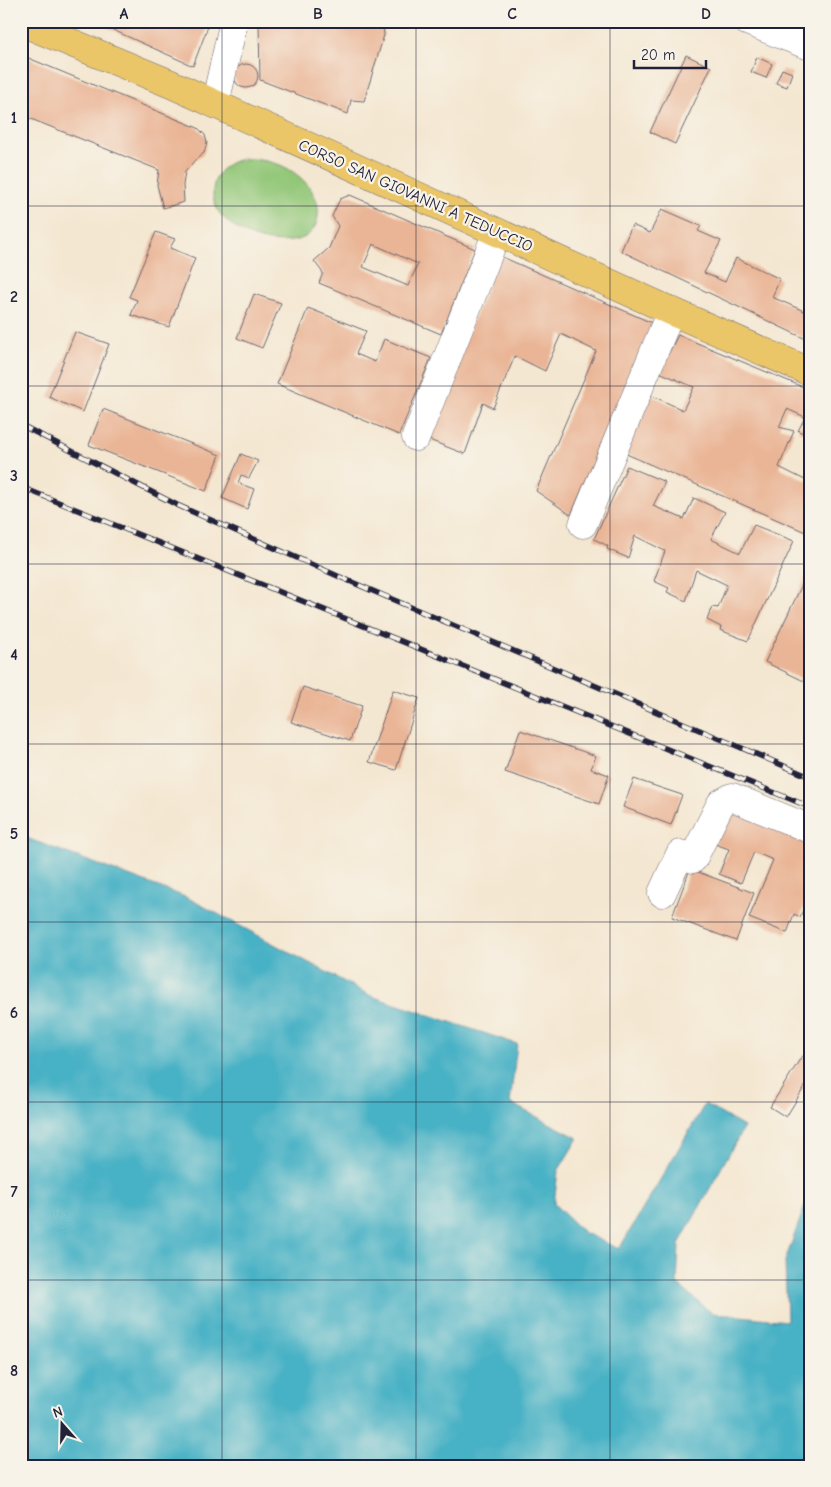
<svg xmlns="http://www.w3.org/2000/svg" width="831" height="1487" font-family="'Comic Neue',sans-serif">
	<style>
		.green { fill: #93c778; stroke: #5a745a }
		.water { fill: #47b1c5; stroke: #346a80 }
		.building { fill: #eab596; fill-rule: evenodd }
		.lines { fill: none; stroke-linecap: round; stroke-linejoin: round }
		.minor-casing { stroke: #6c6770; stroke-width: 29 }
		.major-casing { stroke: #6c6770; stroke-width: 29 }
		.minor { stroke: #fff; stroke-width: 28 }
		.major { stroke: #ebc669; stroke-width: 28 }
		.rail-casing { stroke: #22223b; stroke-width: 5.5 }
		.rail { stroke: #f7f3e8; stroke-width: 4; stroke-dasharray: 11; stroke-linecap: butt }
		.grid { fill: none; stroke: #22223b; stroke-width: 1; stroke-opacity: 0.55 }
		.labels { text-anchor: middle; stroke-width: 4.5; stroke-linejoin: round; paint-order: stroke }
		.street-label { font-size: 16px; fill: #22223b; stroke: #f7f3e8 }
		.neatline { fill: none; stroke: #22223b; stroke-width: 2 }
		.grid-label { font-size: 16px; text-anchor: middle; font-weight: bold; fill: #22223b }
	</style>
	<rect width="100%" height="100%" fill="#f7f3e8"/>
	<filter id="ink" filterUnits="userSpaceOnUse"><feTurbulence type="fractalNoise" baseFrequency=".02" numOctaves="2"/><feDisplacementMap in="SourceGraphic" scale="10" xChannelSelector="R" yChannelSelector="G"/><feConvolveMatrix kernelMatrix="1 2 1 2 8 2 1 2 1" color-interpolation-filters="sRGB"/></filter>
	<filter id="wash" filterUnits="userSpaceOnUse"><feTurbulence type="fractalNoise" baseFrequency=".0096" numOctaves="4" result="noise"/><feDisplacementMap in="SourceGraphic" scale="20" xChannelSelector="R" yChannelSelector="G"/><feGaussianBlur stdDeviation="1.12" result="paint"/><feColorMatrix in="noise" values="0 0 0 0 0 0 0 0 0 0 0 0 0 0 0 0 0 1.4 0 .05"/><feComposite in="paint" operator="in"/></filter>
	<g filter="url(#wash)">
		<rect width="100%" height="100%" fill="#f4e7d1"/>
		<path class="green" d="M250 159C260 160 270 161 280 165 302 174 326 198 316 224 312 233 306 238 297 240 271 246 241 236 223 217 206 199 211 170 235 161 239 159 245 159 250 159Z"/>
		<path class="water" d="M21 836 188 898 371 996 517 1044 510 1103 578 1138 558 1171 554 1204 583 1232 619 1249 705 1104 744 1127 679 1244 677 1284 712 1313 787 1321 785 1261 810 1192V1466H21Z"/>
		<g id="blocks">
			<g class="building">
				<path d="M93 21H210L193 66Z"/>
				<path d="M259 21H383L384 35 364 101 351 100 348 114 260 80Z"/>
				<path d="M21 55 198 128 205 135 207 143 204 153 195 160 185 172 183 185 184 202 163 208 157 185 159 170 21 115Z"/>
				<path d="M686 55 711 67 675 144 650 132Z"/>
				<path d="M757 57 772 64 766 78 751 72Z"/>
				<circle cx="246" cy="76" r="12"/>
				<path d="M782 69 792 73 787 87 776 83Z"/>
				<path d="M350 195 475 249 441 334 319 283 323 273 314 261 329 248 338 226 332 216 340 199ZM373 244 418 264 408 286 363 267Z"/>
				<path d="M662 209 701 226 698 231 721 241 704 273 725 282 736 258 780 279 772 297 804 311 806 305 810 307V341L621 251 632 225 650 233Z"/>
				<path d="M156 232 175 239 170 248 195 258 169 327 131 315 137 300 129 297Z"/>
				<path d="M500 256 652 323 571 515 536 491 596 351 561 334 545 371 515 356 493 408 483 403 465 454 424 438Z"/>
				<path d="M254 294 281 303 262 348 237 338Z"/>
				<path d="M308 308 366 331 356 354 375 362 384 339 431 358 399 435 277 384Z"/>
				<path d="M75 332 109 344 83 412 49 397Z"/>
				<path d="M678 335 810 390V435L798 431 805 417 787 409 779 427 794 431 779 467 807 481 810 476V534L624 453 648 394 683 410 694 387 659 372Z"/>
				<path d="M103 409 220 455 206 491 89 445Z"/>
				<path d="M241 454 258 461 249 478 241 475 238 483 254 489 247 509 222 498Z"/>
				<path d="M627 466 665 482 653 506 684 519 694 498 725 512 711 539 740 553 754 525 794 541 748 641 720 630 721 627 707 620 712 607 718 608 727 585 696 570 686 601 667 592 669 588 654 581 665 551 635 536 628 558 607 549 608 546 594 539Z"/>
				<path d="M810 568V684L765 662Z"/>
				<path d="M303 687 362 706 350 741 291 722Z"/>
				<path d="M393 690 419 698 396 770 369 762Z"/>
				<path d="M520 730 596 756 591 769 609 775 599 804 505 772Z"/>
				<path d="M634 779 682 795 671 825 623 807Z"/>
				<path d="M730 807 810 839V893L800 917 794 914 787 933 749 918 773 860 754 852 741 883 719 874 729 849 715 844Z"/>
				<path d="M690 869 754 893 736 941 672 917Z"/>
				<path d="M802 1056 810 1061V1078L786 1117 770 1107Z"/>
			</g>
		</g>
	</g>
	<g filter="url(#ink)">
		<use href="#blocks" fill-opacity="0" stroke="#6c6770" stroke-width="1"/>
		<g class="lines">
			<defs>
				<g id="minor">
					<path d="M747 21 810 46"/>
					<path d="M215 104 234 21"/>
					<path d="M416 437 497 232"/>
					<path d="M583 524 671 311"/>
					<path d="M662 893 680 854 693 859 721 803 732 797 810 829"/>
				</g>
				<path id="major" d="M21 22 171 84 671 311 810 372"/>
			</defs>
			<use href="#minor" class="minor-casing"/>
			<use href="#major" class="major-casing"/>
			<use href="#minor" class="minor"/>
			<use href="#major" class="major"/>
			<defs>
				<g id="rail">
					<path d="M21 425 177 505 340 577 810 777"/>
					<path d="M21 487 810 807"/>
				</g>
			</defs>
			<use href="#rail" class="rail-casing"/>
			<use href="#rail" class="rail"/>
		</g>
	</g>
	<path class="grid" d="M222 21V1466M416 21V1466M610 21V1466M21 206H810M21 386H810M21 564H810M21 744H810M21 922H810M21 1102H810M21 1280H810"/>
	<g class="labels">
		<g class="street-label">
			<text transform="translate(416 195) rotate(24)" y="6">CORSO SAN GIOVANNI A TEDUCCIO</text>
		</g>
	</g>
	<rect width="831" height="1487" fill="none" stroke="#f7f3e8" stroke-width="55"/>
	<g transform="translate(62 1424) rotate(340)" stroke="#f7f3e8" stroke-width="4" paint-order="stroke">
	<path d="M0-4L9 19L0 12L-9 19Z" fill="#22223b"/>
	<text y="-8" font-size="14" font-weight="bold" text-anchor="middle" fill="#22223b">N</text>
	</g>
	<path d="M634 60v8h72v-8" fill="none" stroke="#22223b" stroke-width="2.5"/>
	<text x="641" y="60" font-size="15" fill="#22223b" stroke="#f7f3e8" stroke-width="4" paint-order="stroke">20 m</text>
	<rect x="28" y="28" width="776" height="1432" class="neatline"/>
	<g class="grid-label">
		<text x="124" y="19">A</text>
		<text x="318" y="19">B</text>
		<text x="512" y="19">C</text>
		<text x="706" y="19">D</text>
		<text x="14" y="123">1</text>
		<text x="14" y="302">2</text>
		<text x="14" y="481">3</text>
		<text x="14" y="660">4</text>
		<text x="14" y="839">5</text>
		<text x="14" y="1018">6</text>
		<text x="14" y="1197">7</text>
		<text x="14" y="1376">8</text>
	</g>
</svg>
